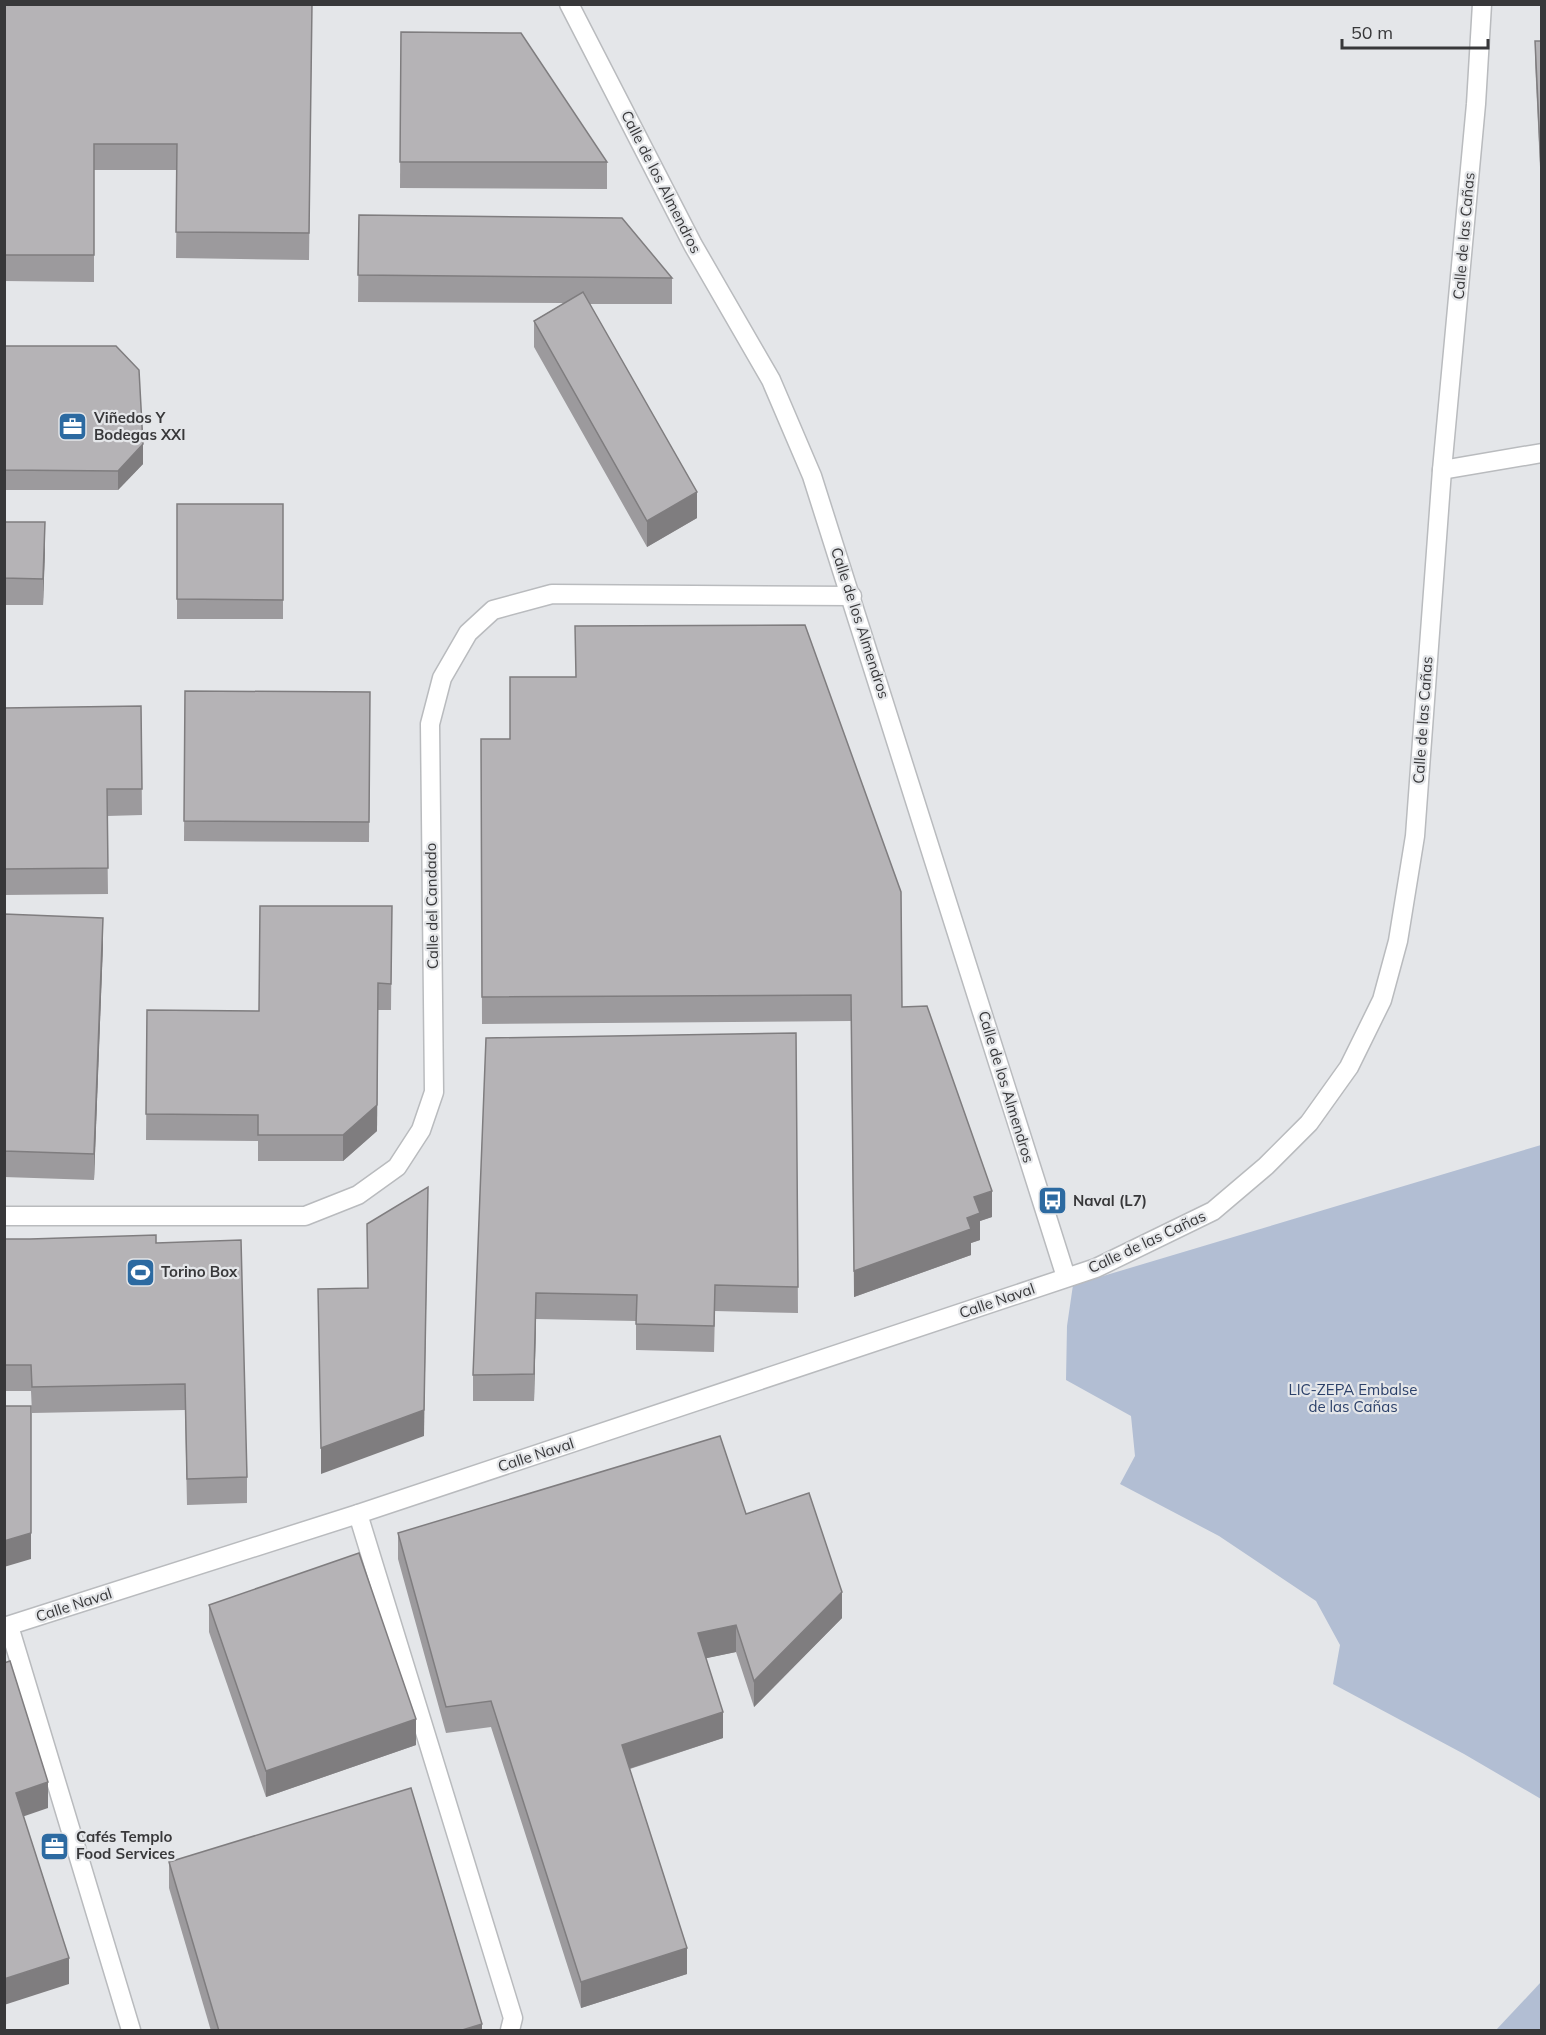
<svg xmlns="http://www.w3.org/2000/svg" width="1546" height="2035" font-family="Mulish,sans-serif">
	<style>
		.green { fill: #b2bed3 }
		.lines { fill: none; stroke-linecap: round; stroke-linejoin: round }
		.minor-casing { stroke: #b9bbbe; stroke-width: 21 }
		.minor { stroke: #fff; stroke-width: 18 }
		.wall { fill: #9c9a9d }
		.shaded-wall { fill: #7f7d7f }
		.building { fill: #b5b3b6; stroke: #7f7d7f; stroke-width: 1.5 }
		.labels { text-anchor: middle; stroke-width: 4.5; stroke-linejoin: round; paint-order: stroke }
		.street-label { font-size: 15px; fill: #38383a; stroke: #e4e6e9 }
		.poi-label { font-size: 15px; font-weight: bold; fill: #38383a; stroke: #e4e6e9; text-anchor: start }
		.park-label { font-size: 15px; fill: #2c416a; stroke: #e4e6e9 }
	</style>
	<rect width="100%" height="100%" fill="#e4e6e9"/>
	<g class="green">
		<path d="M1541 1145H1542L1541 1799 1464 1754 1333 1684 1340 1645 1316 1601 1219 1536 1120 1484 1135 1456 1131 1416 1066 1380 1067 1326 1073 1285Z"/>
		<path d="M1541 1982V2030H1496Z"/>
	</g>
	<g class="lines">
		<defs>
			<g id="minor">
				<path d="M569 4 693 245 771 380 812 476 1066 1277"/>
				<path d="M1442 470 1542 453"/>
				<path d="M4 1216H305L358 1195 397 1167 421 1130 434 1092 430 724 442 678 468 633 493 610 552 594 852 596"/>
				<path d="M358 1514 513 2018 510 2030"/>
				<path d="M9 1626 131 2030"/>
				<path d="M4 1627 358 1514 1096 1268 1213 1211 1266 1166 1309 1123 1349 1067 1382 1000 1398 941 1415 836 1442 470 1476 104 1482 4"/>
			</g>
		</defs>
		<use href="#minor" class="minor-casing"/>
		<use href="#minor" class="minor"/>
	</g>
	<g class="wall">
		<path d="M4 4H312L309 260 176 258 177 170H94V282L4 281Z"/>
		<path d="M401 32 607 162V189L400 188Z"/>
		<path d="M1535 41H1542V210L1535 61Z"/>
		<path d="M359 215 672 278V304H590L697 518 647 547 534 347V321L564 303 358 302Z"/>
		<path d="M4 346 143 464 118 490H4Z"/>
		<rect x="177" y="504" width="106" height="115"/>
		<path d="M4 522 45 549 43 605H4Z"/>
		<path d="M185 691 370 692 369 842 184 841Z"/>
		<path d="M141 706 142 815 107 816 108 894 4 895V708Z"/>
		<path d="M481 739H510L902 1007 992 1217 980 1221V1240L971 1243V1255L854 1297 851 1021 482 1024Z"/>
		<path d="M392 906 391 1010H378L377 1131 343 1161H258V1141L146 1140 147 1010 259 1011Z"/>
		<path d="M4 914 103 944 94 1180 4 1177Z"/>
		<path d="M796 1033 798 1313 715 1311 714 1352 636 1350V1321L536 1319 534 1401H473V1375L486 1038Z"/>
		<path d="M4 1239 156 1243 247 1477V1503L187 1505 185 1410 32 1413 31 1391H4Z"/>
		<path d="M746 1514 842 1618 754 1707 736 1652 706 1658 723 1738 630 1769 687 1974 581 2008 491 1727 446 1733 398 1559V1533Z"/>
		<path d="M209 1605 416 1745 266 1797 209 1632Z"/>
		<path d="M169 1862 482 2031H211L169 1888Z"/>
	</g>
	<g class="shaded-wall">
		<path d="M143 444V464L118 490V471Z"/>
		<path d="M697 492V518L647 547V521Z"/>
		<path d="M45 522V549L43 605V579Z"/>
		<path d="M103 918V944L94 1180V1154Z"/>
		<path d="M378 983 377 1131 343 1161V1135Z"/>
		<path d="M428 1187 424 1436 321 1474V1448Z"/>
		<path d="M992 1191V1217L980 1221V1240L971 1243V1255L854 1297V1271L967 1218 974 1197Z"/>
		<path d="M536 1293V1319L534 1401V1374Z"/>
		<path d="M31 1406V1559L4 1567V1541Z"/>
		<path d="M842 1592V1618L754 1707V1681Z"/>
		<path d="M736 1625V1652L698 1660V1633Z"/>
		<path d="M723 1712V1738L622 1771V1745Z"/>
		<path d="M416 1719V1745L266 1797V1771Z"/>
		<path d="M48 1782V1808L16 1819V1793Z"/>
		<path d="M687 1948V1974L581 2008V1982Z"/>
		<path d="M69 1958V1984L4 2005V1979Z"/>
		<path d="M482 2024V2031H459Z"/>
	</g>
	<g class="building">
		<path d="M4 4H312L309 233 176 232 177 144H94V255H4Z"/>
		<path d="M401 32 521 33 607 162H400Z"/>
		<path d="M1535 41H1542V190Z"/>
		<path d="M359 215 622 218 672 278 358 275Z"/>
		<path d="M583 292 697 492 647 521 534 321Z"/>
		<path d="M4 346H116L139 370 143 444 118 471 4 470Z"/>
		<path d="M177 504H283V600L177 599Z"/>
		<path d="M4 522H45L43 579 4 578Z"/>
		<path d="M805 625 901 892 902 1007 927 1006 992 1191 974 1197 980 1213 967 1218 971 1229 854 1271 851 995 482 997 481 739H510V677H576L575 626Z"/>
		<path d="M185 691 370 692 369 822 184 821Z"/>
		<path d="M141 706 142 789H107L108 868 4 869V708Z"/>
		<path d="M260 906H392L391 984 378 983 377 1105 343 1135H258V1115L146 1114 147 1010 259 1011Z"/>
		<path d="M4 914 103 918 94 1154 4 1151Z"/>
		<path d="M796 1033 798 1287 715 1285 714 1326 636 1324 637 1295 536 1293 534 1374 473 1375 486 1038Z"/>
		<path d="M428 1187 424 1410 321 1448 318 1289 368 1288 367 1224Z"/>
		<path d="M156 1235V1243L241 1240 247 1477 187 1479 185 1384 32 1387 31 1365H4V1239H30Z"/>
		<path d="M4 1406H31V1533L4 1541Z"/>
		<path d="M720 1436 746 1514 809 1493 842 1592 754 1681 736 1625 698 1633 723 1712 622 1745 687 1948 581 1982 491 1701 446 1707 398 1533Z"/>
		<path d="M359 1553 416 1719 266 1771 209 1605Z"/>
		<path d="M10 1661 48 1782 16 1793 69 1958 4 1979V1663Z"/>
		<path d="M411 1788 482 2024 459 2031H219L169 1862Z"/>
	</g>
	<defs>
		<symbol id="office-square" viewBox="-11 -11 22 22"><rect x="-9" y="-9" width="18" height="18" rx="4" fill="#2c6aa1" stroke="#e4e6e9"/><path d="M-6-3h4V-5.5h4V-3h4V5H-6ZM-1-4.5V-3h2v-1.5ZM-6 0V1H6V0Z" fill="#fff"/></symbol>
		<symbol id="bus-square" viewBox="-11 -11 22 22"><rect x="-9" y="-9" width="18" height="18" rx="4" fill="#2c6aa1" stroke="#e4e6e9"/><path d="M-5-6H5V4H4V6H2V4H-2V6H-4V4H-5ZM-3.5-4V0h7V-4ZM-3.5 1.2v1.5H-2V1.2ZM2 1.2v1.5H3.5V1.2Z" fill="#fff"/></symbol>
		<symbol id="stadium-square" viewBox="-11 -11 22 22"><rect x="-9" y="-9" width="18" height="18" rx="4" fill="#2c6aa1" stroke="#e4e6e9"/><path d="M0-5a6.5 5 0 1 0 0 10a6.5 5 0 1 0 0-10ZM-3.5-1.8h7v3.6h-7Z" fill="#fff"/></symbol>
	</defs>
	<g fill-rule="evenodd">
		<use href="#office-square" x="56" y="410" width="33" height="33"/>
		<use href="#bus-square" x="1036" y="1184" width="33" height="33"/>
		<use href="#stadium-square" x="124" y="1256" width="33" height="33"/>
		<use href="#office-square" x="38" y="1830" width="33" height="33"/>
	</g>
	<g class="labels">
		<g class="street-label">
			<text transform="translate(661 182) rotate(63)" y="5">Calle de los Almendros</text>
			<text transform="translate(1464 236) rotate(-85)" y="5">Calle de las Cañas</text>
			<text transform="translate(860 623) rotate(72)" y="5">Calle de los Almendros</text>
			<text transform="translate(1423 720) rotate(-86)" y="5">Calle de las Cañas</text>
			<text transform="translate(432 906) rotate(-91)" y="5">Calle del Candado</text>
			<text transform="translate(1006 1087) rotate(73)" y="5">Calle de los Almendros</text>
			<text transform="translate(1147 1242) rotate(-25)" y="5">Calle de las Cañas</text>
			<text transform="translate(997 1301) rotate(-19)" y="5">Calle Naval</text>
			<text transform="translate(536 1455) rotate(-18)" y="5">Calle Naval</text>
			<text transform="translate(74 1605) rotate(-18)" y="5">Calle Naval</text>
		</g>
		<g class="poi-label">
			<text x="94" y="423">Viñedos Y<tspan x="94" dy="17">Bodegas XXI</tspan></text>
			<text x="1073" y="1206">Naval (L7)</text>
			<text x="161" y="1277">Torino Box</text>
			<text x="76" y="1842">Cafés Templo<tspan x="76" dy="17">Food Services</tspan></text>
		</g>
		<g class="park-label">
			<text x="1353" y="1395">LIC-ZEPA Embalse<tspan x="1353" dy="17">de las Cañas</tspan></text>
		</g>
	</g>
	<rect width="1546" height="2035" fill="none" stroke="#38383a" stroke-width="12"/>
	<path d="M1342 39v9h146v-9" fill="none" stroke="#38383a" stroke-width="3"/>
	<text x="1351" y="39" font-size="18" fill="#38383a" stroke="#e4e6e9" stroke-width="4.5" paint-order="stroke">50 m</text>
</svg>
